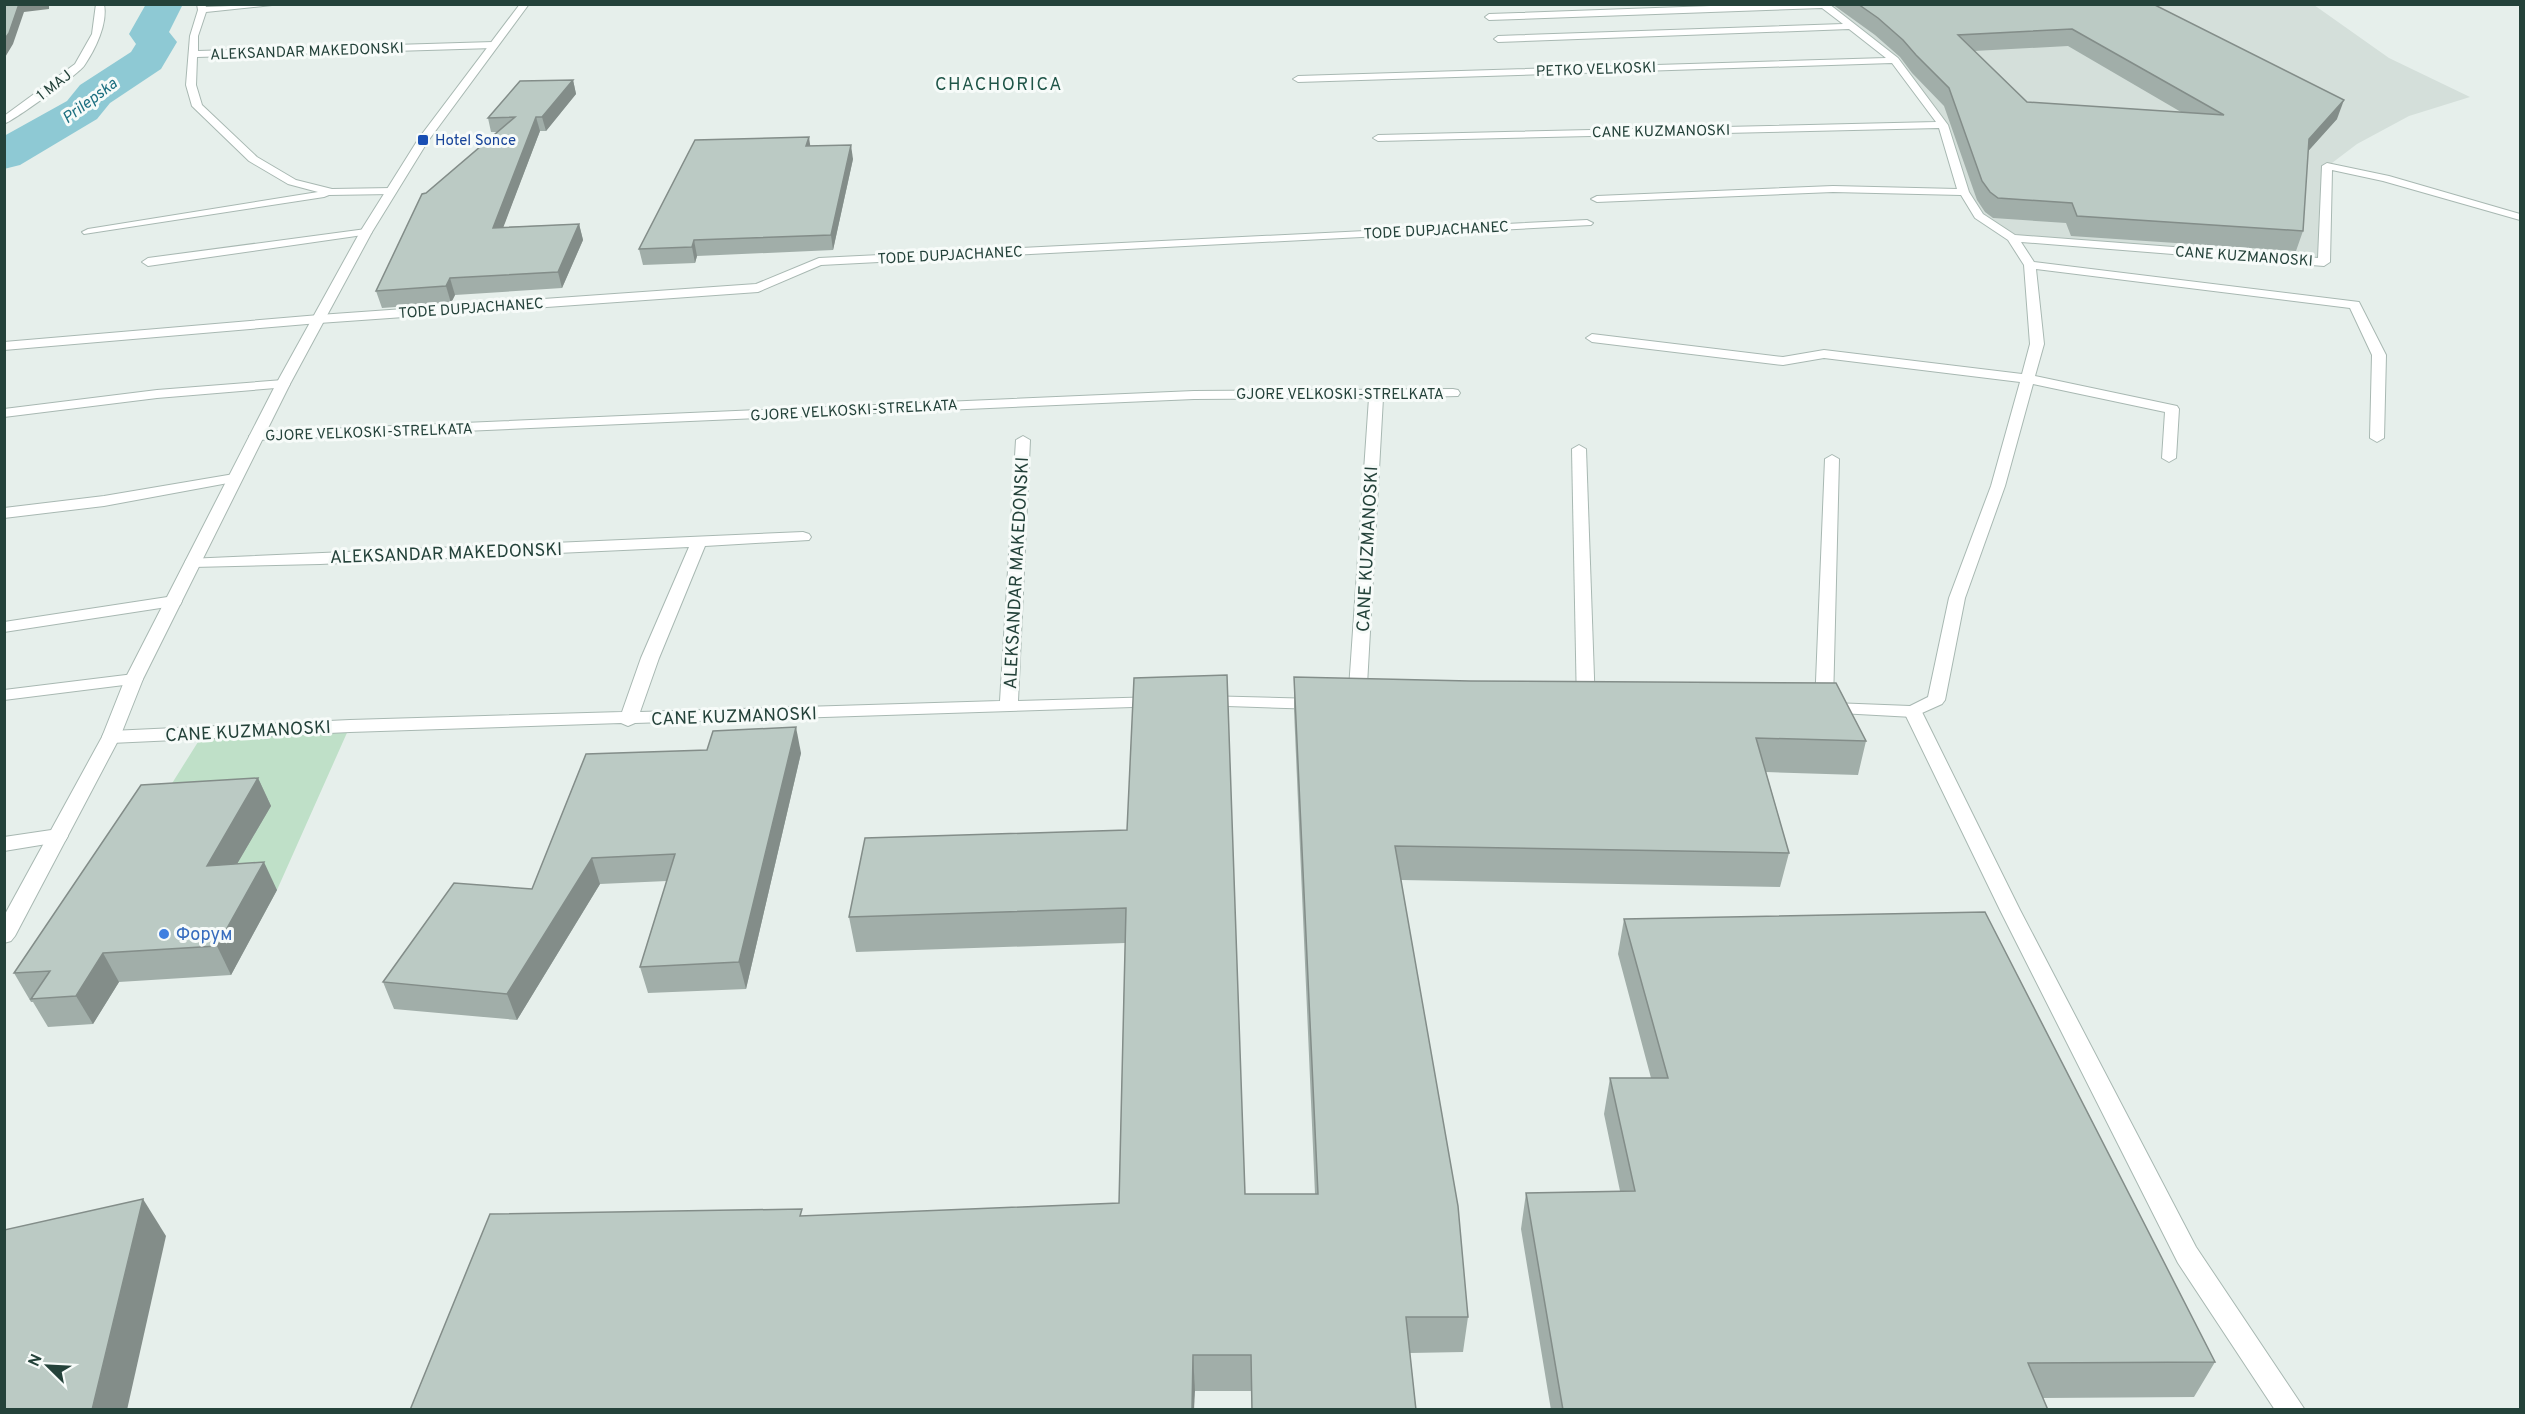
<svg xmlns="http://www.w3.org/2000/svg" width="2525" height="1414" font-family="Overpass,sans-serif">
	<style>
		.built { fill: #d4dfda }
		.green { fill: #bfe0c8 }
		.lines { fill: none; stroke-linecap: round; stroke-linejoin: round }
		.river { fill: #8ec9d4; fill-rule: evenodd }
		.service-casing { stroke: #a8b8b2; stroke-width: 2 }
		.minor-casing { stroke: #a8b8b2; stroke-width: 2 }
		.tertiary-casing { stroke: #a8b8b2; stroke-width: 2 }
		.service { fill: #fff; fill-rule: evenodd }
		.minor { fill: #fff; fill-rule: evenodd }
		.tertiary { fill: #fff; fill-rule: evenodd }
		.wall { fill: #a1aea9; fill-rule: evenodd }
		.shaded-wall { fill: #838d89 }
		.building { fill: #bbcac4; stroke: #838d89; stroke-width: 1.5; fill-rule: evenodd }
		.transit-dot { fill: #1a4fb4; stroke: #f7fbf9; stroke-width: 2 }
		.shop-dot { fill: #3f7fe0; stroke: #f7fbf9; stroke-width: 2 }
		.labels { text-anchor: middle; stroke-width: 6; stroke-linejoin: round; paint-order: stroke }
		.far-street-label { font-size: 15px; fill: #24423a; stroke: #f7fbf9 }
		.far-transit-label { font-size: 15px; fill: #164399; stroke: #f7fbf9; text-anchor: start }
		.far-water-label { font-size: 16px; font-style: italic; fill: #1c6f80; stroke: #f7fbf9 }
		.far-quarter-label { font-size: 18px; letter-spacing: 1.5px; fill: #1f5548; stroke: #f7fbf9 }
		.street-label { font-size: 18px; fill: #24423a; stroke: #f7fbf9 }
		.shop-label { font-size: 18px; fill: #366cbe; stroke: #f7fbf9; text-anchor: start }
	</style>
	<rect width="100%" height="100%" fill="#e6efeb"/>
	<path class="built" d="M1823 5H2314L2389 58 2470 97 2409 116 2357 144 2328 166 2324 262 2012 238 1979 216 1964 192 1943 125 1895 60Z"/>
	<path class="green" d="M350 726 277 890 220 893 270 806 154 812 203 734Z"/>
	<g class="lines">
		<path class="river" d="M146 4H183L169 32 177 42 161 69 110 103 97 119 20 165 4 169V136L67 101 80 85 131 52 136 44 129 34Z"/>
		<defs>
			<path id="service" d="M1913 707 1919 708 1922 712 2020 910 2196 1247 2305 1410H2275L2178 1263 2000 910 1904 712 1907 708Z"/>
			<g id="minor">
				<path d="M96 4H104C108 24 95 50 84 66 77 75 16 119 4 124V116L75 64 92 34Z"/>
				<path d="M197 4H205L206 7 281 4 206 12 198 36V51L493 42 497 45 493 48 197 57 196 85 202 105 257 157 296 180 332 189 392 188 397 191 392 194 329 195 324 197 84 234 82 232 88 229 318 192 288 184 249 161 192 106 186 85 190 36 198 10Z"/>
				<path d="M1766 4H1829L1898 58 1948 125 1969 192 1983 214 2015 235 2318 258 2322 166 2327 163 2389 176 2520 214V220L2383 181 2332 170 2330 262 2324 266 2021 242 2034 262 2359 302 2386 355 2384 438 2377 442 2370 438 2372 355 2350 308 2036 269 2044 344 2035 376 2177 406 2179 409 2176 458 2169 462 2162 458 2165 412 2033 384 2005 486 1965 598 1945 700 1942 704 1913 717 1821 712 1815 706 1825 459 1832 455 1839 459 1833 703 1910 706 1928 697 1949 598 1991 486 2020 382 1824 358 1783 365 1592 342 1586 338 1592 334 1783 357 1824 350 2022 374 2030 344 2024 265 2008 240 1975 218 1961 195 1833 192 1597 202 1591 199 1597 196 1833 186 1957 189 1939 128 1378 141 1373 138 1378 135 1936 122 1892 63 1298 82 1293 79 1298 76 1886 58 1849 29 1498 42 1494 39 1498 36 1843 24 1822 8 1489 20 1485 17 1489 14Z"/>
				<path d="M1587 220 1593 223 1591 225 821 265 758 292 319 323 4 350V342L319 315 756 284 819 258Z"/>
				<path d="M366 229 372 232 370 234 148 266 142 262 148 258Z"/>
				<path d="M283 380 290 384 288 387 157 398 4 417V409L157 390Z"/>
				<path d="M1453 389 1458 390 1460 393 1458 396 1383 398 1366 703 1363 707H1351L1348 703 1369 398 1194 399 256 440 249 436 256 432 1194 391Z"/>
				<path d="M1023 436 1030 440 1018 701 1158 697 1164 698 1167 702 1164 706 635 723 628 726 621 723 350 732 111 743 104 741 102 737 104 733 111 731 350 720 622 712 641 658 689 547 320 564 193 567 185 562 187 559 803 532 809 534 811 537 809 540 705 546 659 658 640 712 1000 701 1016 440Z"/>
				<path d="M1579 445 1586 449 1595 706 1592 710H1580L1577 706 1572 449Z"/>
				<path d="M234 474 239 475 241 478 239 481 104 506 4 518V508L104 496Z"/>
				<path d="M174 596 182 601 180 605 4 632V622Z"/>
				<path d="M134 674 140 675 143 679 140 683 4 700V690Z"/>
				<path d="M1203 696 1317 699 1323 700 1326 704 1323 708 1317 709 1197 705 1194 701 1197 697Z"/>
				<path d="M58 829 65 831 68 836 65 841 4 851V837Z"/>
			</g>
			<path id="tertiary" d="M520 4H529L428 141 372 232 290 384 143 679 120 737 15 936 11 941 4 943V916L102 737 125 679 276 384 360 232 419 138Z"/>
		</defs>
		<use href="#service" class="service-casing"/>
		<use href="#minor" class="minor-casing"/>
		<use href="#tertiary" class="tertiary-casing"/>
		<use href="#service" class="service"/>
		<use href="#minor" class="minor"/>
		<use href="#tertiary" class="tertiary"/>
	</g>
	<g class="wall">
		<path d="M1832 4H2153L2337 119 2308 151 2303 231 2296 251 2071 236 2066 223 1993 218 1985 212 1977 200 1944 106 1912 73 1900 57 1875 35ZM2068 46 2181 112 2027 102 1974 51Z"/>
		<path d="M573 80 576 94 546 131H540L503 227 579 224 583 240 562 288 455 295 451 303 382 308 376 291 426 193 498 132H491L488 118Z"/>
		<path d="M810 146 853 159 833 250 697 256 695 263 643 265 639 249Z"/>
		<path d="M1294 677 1866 741 1858 775 1766 772 1789 853 1780 887 1401 880 1468 1317 1463 1352 1410 1353 1416 1410H1252L1251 1391H1195L803 1216 1119 1203 1125 943 856 952 849 917 1127 830 1245 1194H1315L1294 710Z"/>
		<path d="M801 753 746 989 648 993 640 967 667 881 600 884 517 1020 394 1009 383 982 532 889 586 754Z"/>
		<path d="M258 778 271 806 237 864 277 890 231 975 119 982 93 1024 48 1027 33 1002H31L14 973Z"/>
		<path d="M1624 919 2215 1362 2194 1397 2043 1398 2048 1410H1551L1521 1229 1526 1193 1620 1191 1604 1114 1610 1078H1651L1618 954Z"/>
	</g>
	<g class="shaded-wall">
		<path d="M19 4H49V9L24 12 13 44 4 59V40Z"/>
		<path d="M573 80 576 94 546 131 542 117Z"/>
		<path d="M2344 100 2337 119 2302 158 2309 139Z"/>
		<path d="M536 117 540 131 497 244 493 228Z"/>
		<path d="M809 137 811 151 806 146Z"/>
		<path d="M851 145 853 159 833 250 831 235Z"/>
		<path d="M579 224 583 240 562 288 558 272Z"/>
		<path d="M694 240 697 256 695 263 692 247Z"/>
		<path d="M450 278 455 295 451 303 446 286Z"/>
		<path d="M796 727 801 753 746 989 739 962Z"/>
		<path d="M258 778 271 806 220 893 207 866Z"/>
		<path d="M592 858 600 884 517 1020 507 994Z"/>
		<path d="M264 862 277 890 231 975 217 946Z"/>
		<path d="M103 953 119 982 93 1024 76 996Z"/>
		<path d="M143 1199 166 1236 127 1410H92Z"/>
		<path d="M1193 1355 1195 1391 1194 1410H1192Z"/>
	</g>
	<g class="building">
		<path d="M4 4H19L9 33 4 40Z"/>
		<path d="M1858 4H2153L2344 100 2309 139 2303 231 2077 216 2072 203 1998 198 1990 192 1982 181 1949 88 1916 55 1903 40 1878 18ZM2072 29 2224 115 2027 102 1958 35Z"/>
		<path d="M573 80 542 117H536L493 228 579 224 558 272 450 278 446 286 376 291 422 194 426 193 515 117 488 118 520 81Z"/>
		<path d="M809 137 806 146 851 145 831 235 694 240 692 247 639 249 695 140Z"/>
		<path d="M1227 675 1245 1194H1318L1294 677 1470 681 1836 683 1866 741 1756 738 1789 853 1395 846 1458 1206 1468 1317H1406L1416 1410H1252L1251 1355H1193L1192 1410H410L490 1214 802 1209 800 1216 1119 1203 1126 908 849 917 865 838 1127 830 1134 678Z"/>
		<path d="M796 727 739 962 640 967 675 854 592 858 507 994 383 982 454 883 532 889 586 754 707 750 713 731Z"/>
		<path d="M258 778 207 866 264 862 217 946 103 953 76 996 31 999 50 971 14 973 141 785Z"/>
		<path d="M1985 912 2215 1362 2028 1363 2048 1410H1563L1526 1193 1635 1191 1610 1078H1668L1624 919Z"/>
		<path d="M143 1199 92 1410H4V1230Z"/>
	</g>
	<rect class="transit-dot" x="417" y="134" width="12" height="12" rx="3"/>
	<circle class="shop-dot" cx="164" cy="934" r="6"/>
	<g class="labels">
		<g class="far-street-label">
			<text transform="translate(307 51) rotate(-2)" y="5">ALEKSANDAR MAKEDONSKI</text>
			<text transform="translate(1596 69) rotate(-2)" y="5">PETKO VELKOSKI</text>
			<text transform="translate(54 85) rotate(-38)" y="5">1 MAJ</text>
			<text transform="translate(1661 131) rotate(-1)" y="5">CANE KUZMANOSKI</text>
			<text transform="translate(1436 230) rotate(-3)" y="5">TODE DUPJACHANEC</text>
			<text transform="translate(950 255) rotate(-3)" y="5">TODE DUPJACHANEC</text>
			<text transform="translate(2244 256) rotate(4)" y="5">CANE KUZMANOSKI</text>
			<text transform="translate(471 308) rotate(-4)" y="5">TODE DUPJACHANEC</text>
			<text x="1340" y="399">GJORE VELKOSKI-STRELKATA</text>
			<text transform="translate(854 410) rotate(-3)" y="5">GJORE VELKOSKI-STRELKATA</text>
			<text transform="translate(369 432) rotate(-2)" y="5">GJORE VELKOSKI-STRELKATA</text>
		</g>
		<g class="far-transit-label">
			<text x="435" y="145">Hotel Sonce</text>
		</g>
		<g class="far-water-label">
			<text transform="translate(89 100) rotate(-37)" y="6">Prilepska</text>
		</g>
		<g class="far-quarter-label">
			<text x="999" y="90">CHACHORICA</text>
		</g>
		<g class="street-label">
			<text transform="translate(1367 549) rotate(-87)" y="6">CANE KUZMANOSKI</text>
			<text transform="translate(446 553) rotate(-2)" y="6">ALEKSANDAR MAKEDONSKI</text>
			<text transform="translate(1016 573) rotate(-87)" y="6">ALEKSANDAR MAKEDONSKI</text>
			<text transform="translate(734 716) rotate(-2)" y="6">CANE KUZMANOSKI</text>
			<text transform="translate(248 731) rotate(-3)" y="6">CANE KUZMANOSKI</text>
		</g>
		<g class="shop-label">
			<text x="176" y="940">Форум</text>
		</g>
	</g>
	<rect width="2525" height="1414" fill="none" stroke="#24423a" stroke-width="12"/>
	<g transform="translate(48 1366) rotate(294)" stroke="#f7fbf9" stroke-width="4.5" paint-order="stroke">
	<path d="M0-4.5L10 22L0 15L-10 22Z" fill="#24423a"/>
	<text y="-9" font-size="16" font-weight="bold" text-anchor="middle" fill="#24423a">N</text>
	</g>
</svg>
